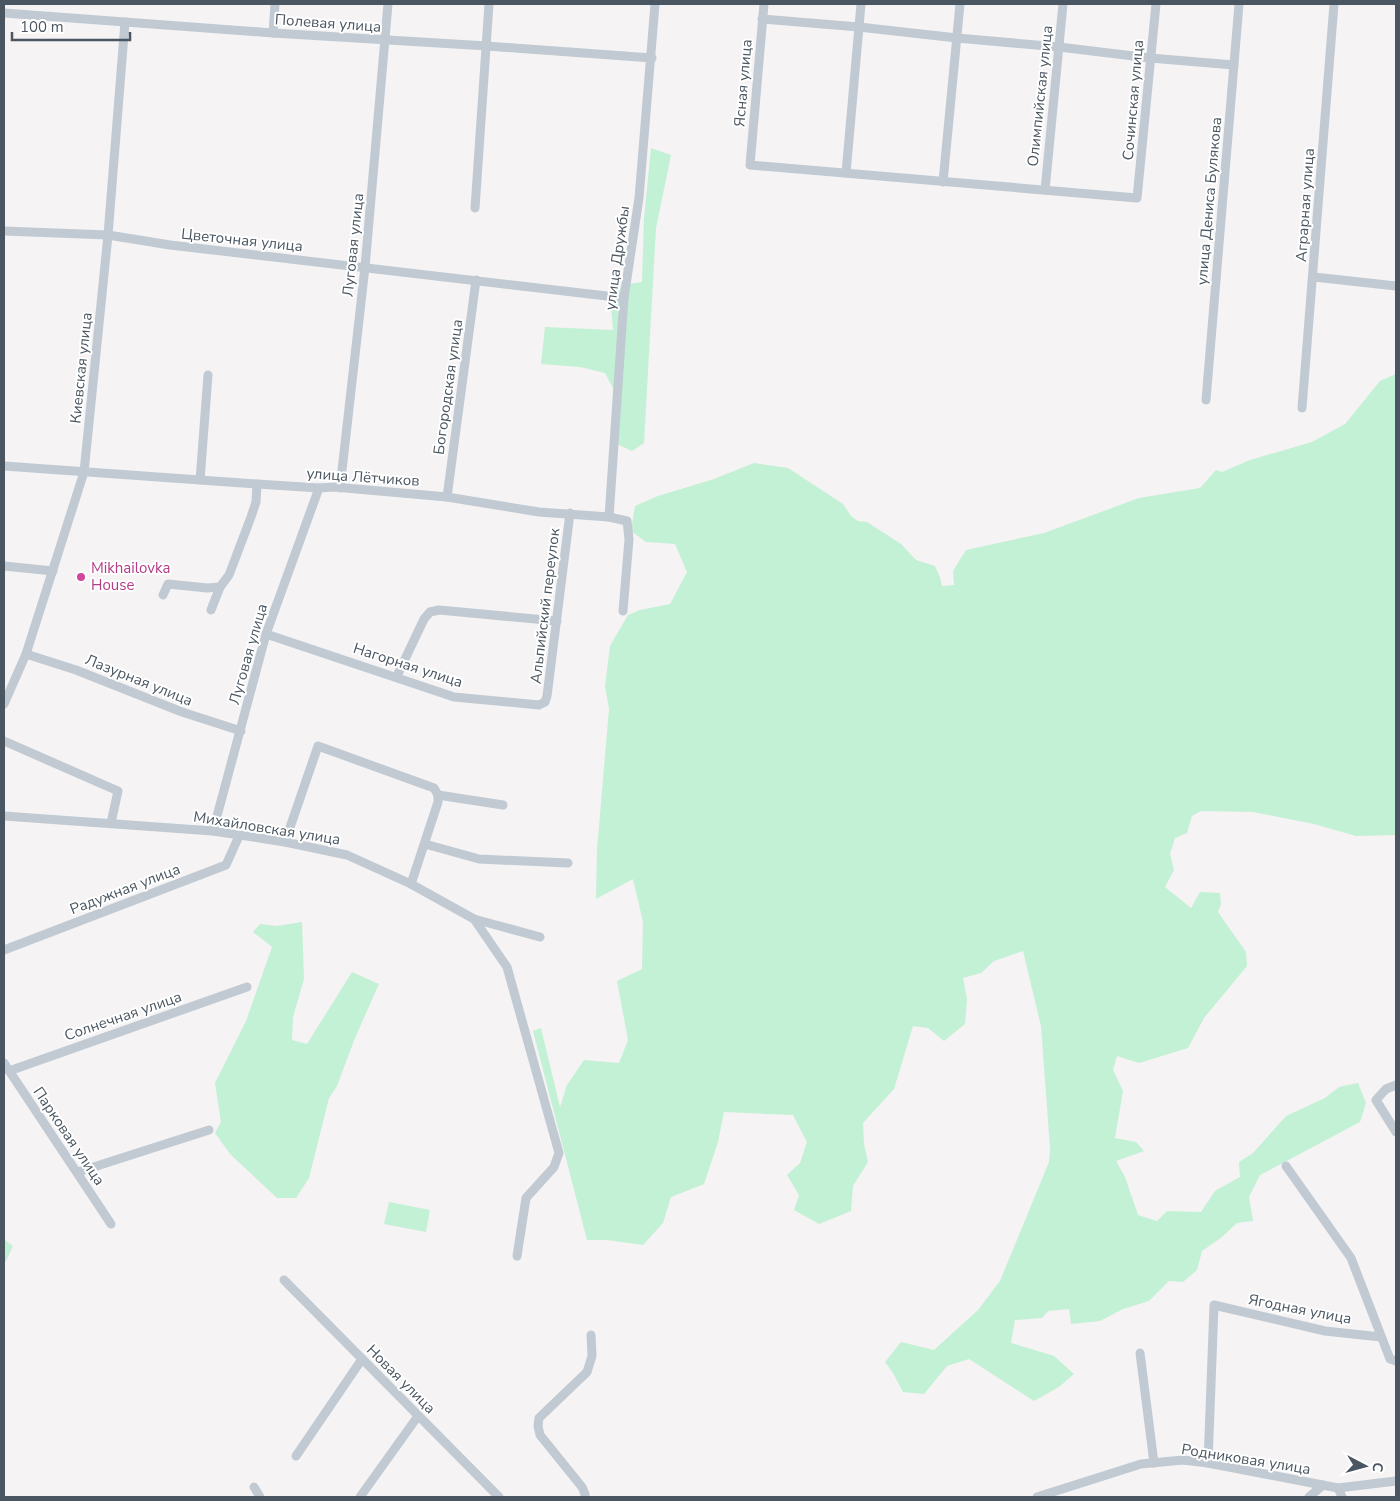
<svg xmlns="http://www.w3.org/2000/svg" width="1400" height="1501" font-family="'Nunito Sans',sans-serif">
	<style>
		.green { fill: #c3f1d5 }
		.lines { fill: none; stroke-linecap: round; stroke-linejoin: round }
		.minor { stroke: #c1cad2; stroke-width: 9 }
		.hotel-dot { fill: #d1479c; stroke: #fff; stroke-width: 2 }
		.labels { text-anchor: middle; stroke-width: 4; stroke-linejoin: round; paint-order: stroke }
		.street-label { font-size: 15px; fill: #4a5661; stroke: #fff }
		.hotel-label { font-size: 15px; fill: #b23c85; stroke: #fff; text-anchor: start }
	</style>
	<rect width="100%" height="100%" fill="#f5f3f3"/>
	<g class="green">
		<path d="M651 148 671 155 656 228 644 443 632 451 612 442 613 388 605 373 580 367 541 364 545 327 613 330 611 307 622 285 642 282 644 219Z"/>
		<path d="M1396 374V835L1356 836 1314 824 1253 812 1201 811 1192 816 1187 833 1175 838 1170 854 1174 870 1165 887 1191 908 1200 892 1220 893 1221 904 1218 912 1246 952 1247 966 1204 1018 1188 1048 1139 1063 1117 1056 1113 1070 1123 1091 1115 1138 1136 1142 1144 1151 1116 1161 1125 1177 1138 1215 1157 1221 1167 1211 1201 1212 1215 1191 1240 1177 1239 1162 1253 1153 1286 1116 1325 1098 1339 1087 1358 1083 1366 1103 1360 1122 1260 1175 1249 1197 1253 1221 1237 1223 1222 1237 1202 1251 1197 1270 1183 1282 1169 1281 1149 1301 1123 1309 1100 1321 1071 1324 1069 1309 1048 1311 1042 1318 1015 1320 1011 1343 1054 1356 1074 1374 1059 1387 1034 1401 969 1359 947 1366 924 1394 903 1392 893 1373 885 1362 901 1342 934 1350 978 1310 1000 1281 1049 1162 1050 1148 1041 1026 1023 951 994 961 981 973 963 978 967 999 965 1024 944 1041 928 1028 913 1026 894 1089 863 1123 864 1144 868 1162 853 1186 851 1211 819 1224 794 1210 799 1195 787 1175 800 1163 807 1142 793 1115 724 1112 718 1142 704 1184 671 1197 663 1223 643 1245 607 1240H587L533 1031 541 1028 560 1107 567 1085 584 1060 619 1063 628 1040 617 981 642 969 643 922 633 879 596 899 597 850 609 709 605 686 610 646 628 615 640 610 670 604 687 572 675 544 646 542 631 531 635 506 658 496 714 479 754 463 788 468 843 504 851 516 858 521 867 522 901 544 916 560 935 566 940 577 942 586 954 585 953 571 966 550 1044 533 1139 498 1200 488 1216 470 1222 472 1250 460 1312 442 1345 424 1380 381Z"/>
		<path d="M302 922 304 979 293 1017 292 1040 307 1044 352 972 379 984 355 1038 337 1086 329 1098 309 1178 296 1198H277L230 1154 215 1133 221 1122 215 1083 246 1021 272 947 253 932 260 924 277 926Z"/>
		<path d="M389 1202 430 1210 426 1232 384 1224Z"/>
		<path d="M4 1239 13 1246 6 1261 4 1263Z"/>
	</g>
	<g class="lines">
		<g class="minor">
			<path d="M764 4 750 165 1137 198 1156 4"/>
			<path d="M4 13 273 33 487 46 652 58"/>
			<path d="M762 19 859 27 957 38 1059 47 1150 58 1234 65"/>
			<path d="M273 33 275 4"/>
			<path d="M846 173 861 4"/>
			<path d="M943 182 960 4"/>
			<path d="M1045 190 1063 4"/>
			<path d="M475 208 489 4"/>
			<path d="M4 231 108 235 170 245 624 298"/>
			<path d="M1314 277 1396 286"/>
			<path d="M1206 400 1239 4"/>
			<path d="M1302 408 1334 4"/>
			<path d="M4 466 257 484 319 488 334 487 447 497 539 512 609 517 627 521 629 539 623 611"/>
			<path d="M200 480 208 375"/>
			<path d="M340 488 365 267 388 4"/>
			<path d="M447 497 476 280"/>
			<path d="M609 517 624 298 639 198 655 4"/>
			<path d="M4 566 53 571"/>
			<path d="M163 595 168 584 207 588 220 587"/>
			<path d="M211 610 220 587 229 575 251 517 256 502 257 484"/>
			<path d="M266 634 454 697 539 705 545 702 547 696 570 513"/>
			<path d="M26 654 76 670 182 712 241 731"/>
			<path d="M397 676 424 619 430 612 439 610 557 621"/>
			<path d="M4 704 26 654 84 472 108 235 125 22"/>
			<path d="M4 741 118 791 111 823"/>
			<path d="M438 795 503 805"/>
			<path d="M4 816 213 831 285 842 347 855 411 884 474 919 507 967 559 1153 554 1167 526 1198 517 1256"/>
			<path d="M213 831 266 634 319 488"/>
			<path d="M285 842 318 746 434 788 438 795"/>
			<path d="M425 844 479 859 568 863"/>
			<path d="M411 884 438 802V795"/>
			<path d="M474 919 540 937"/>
			<path d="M4 950 226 865 239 836"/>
			<path d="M4 1063 111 1224"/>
			<path d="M9 1071 247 987"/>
			<path d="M1396 1085 1386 1089 1376 1100 1396 1132"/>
			<path d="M1286 1166 1351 1258 1390 1359 1396 1361"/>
			<path d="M78 1172 209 1130"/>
			<path d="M284 1280 499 1497"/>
			<path d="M1140 1353 1154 1463"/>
			<path d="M296 1456 362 1359"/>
			<path d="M1208 1463 1214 1305 1325 1331 1381 1337"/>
			<path d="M254 1487 260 1497"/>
			<path d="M1338 1488 1342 1497"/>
			<path d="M360 1497 418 1416"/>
			<path d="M585 1497V1494L582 1487 540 1435 538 1426 539 1418 587 1372 592 1356 591 1335"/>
			<path d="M1037 1497 1141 1464 1183 1460 1208 1463 1338 1488 1396 1481"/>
			<path d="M1309 1497 1323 1485"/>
		</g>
	</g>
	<circle class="hotel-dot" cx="81" cy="577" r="5"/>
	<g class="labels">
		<g class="street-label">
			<text transform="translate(328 23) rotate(4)" y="5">Полевая улица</text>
			<text transform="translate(743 83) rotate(-85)" y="5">Ясная улица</text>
			<text transform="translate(1040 96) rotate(-84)" y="5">Олимпийская улица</text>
			<text transform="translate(1133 100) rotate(-85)" y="5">Сочинская улица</text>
			<text transform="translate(1209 201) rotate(-85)" y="5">улица Дениса Булякова</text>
			<text transform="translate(1305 205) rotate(-86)" y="5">Аграрная улица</text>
			<text transform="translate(242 240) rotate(6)" y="5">Цветочная улица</text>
			<text transform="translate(353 245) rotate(-84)" y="5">Луговая улица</text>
			<text transform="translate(617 258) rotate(-82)" y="5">улица Дружбы</text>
			<text transform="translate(81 368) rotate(-84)" y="5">Киевская улица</text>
			<text transform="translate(448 387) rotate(-82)" y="5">Богородская улица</text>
			<text transform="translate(363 477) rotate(4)" y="5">улица Лётчиков</text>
			<text transform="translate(545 606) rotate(-83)" y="5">Альпийский переулок</text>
			<text transform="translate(248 654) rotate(-74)" y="5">Луговая улица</text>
			<text transform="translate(408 665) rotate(18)" y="5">Нагорная улица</text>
			<text transform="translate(139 680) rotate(22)" y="5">Лазурная улица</text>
			<text transform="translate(267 828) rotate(9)" y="5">Михайловская улица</text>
			<text transform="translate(125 889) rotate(-21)" y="5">Радужная улица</text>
			<text transform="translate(123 1016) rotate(-19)" y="5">Солнечная улица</text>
			<text transform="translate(69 1136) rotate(56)" y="5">Парковая улица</text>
			<text transform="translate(1300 1309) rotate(11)" y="5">Ягодная улица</text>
			<text transform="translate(401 1379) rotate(45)" y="5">Новая улица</text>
			<text transform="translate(1246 1459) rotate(9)" y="5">Родниковая улица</text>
		</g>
		<g class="hotel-label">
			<text x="91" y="573">Mikhailovka<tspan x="91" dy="17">House</tspan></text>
		</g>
	</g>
	<rect width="1400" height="1501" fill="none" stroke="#4a5661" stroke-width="10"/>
	<g transform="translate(1365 1466) rotate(96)" stroke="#ffffff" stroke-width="4" paint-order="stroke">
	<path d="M0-4L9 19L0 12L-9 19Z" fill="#4a5661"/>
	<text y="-8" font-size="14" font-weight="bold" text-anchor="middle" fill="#4a5661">С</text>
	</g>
	<path d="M12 32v8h118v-8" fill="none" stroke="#4a5661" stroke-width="2.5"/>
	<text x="20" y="32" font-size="15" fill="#4a5661" stroke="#ffffff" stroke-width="4" paint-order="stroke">100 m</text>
</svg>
